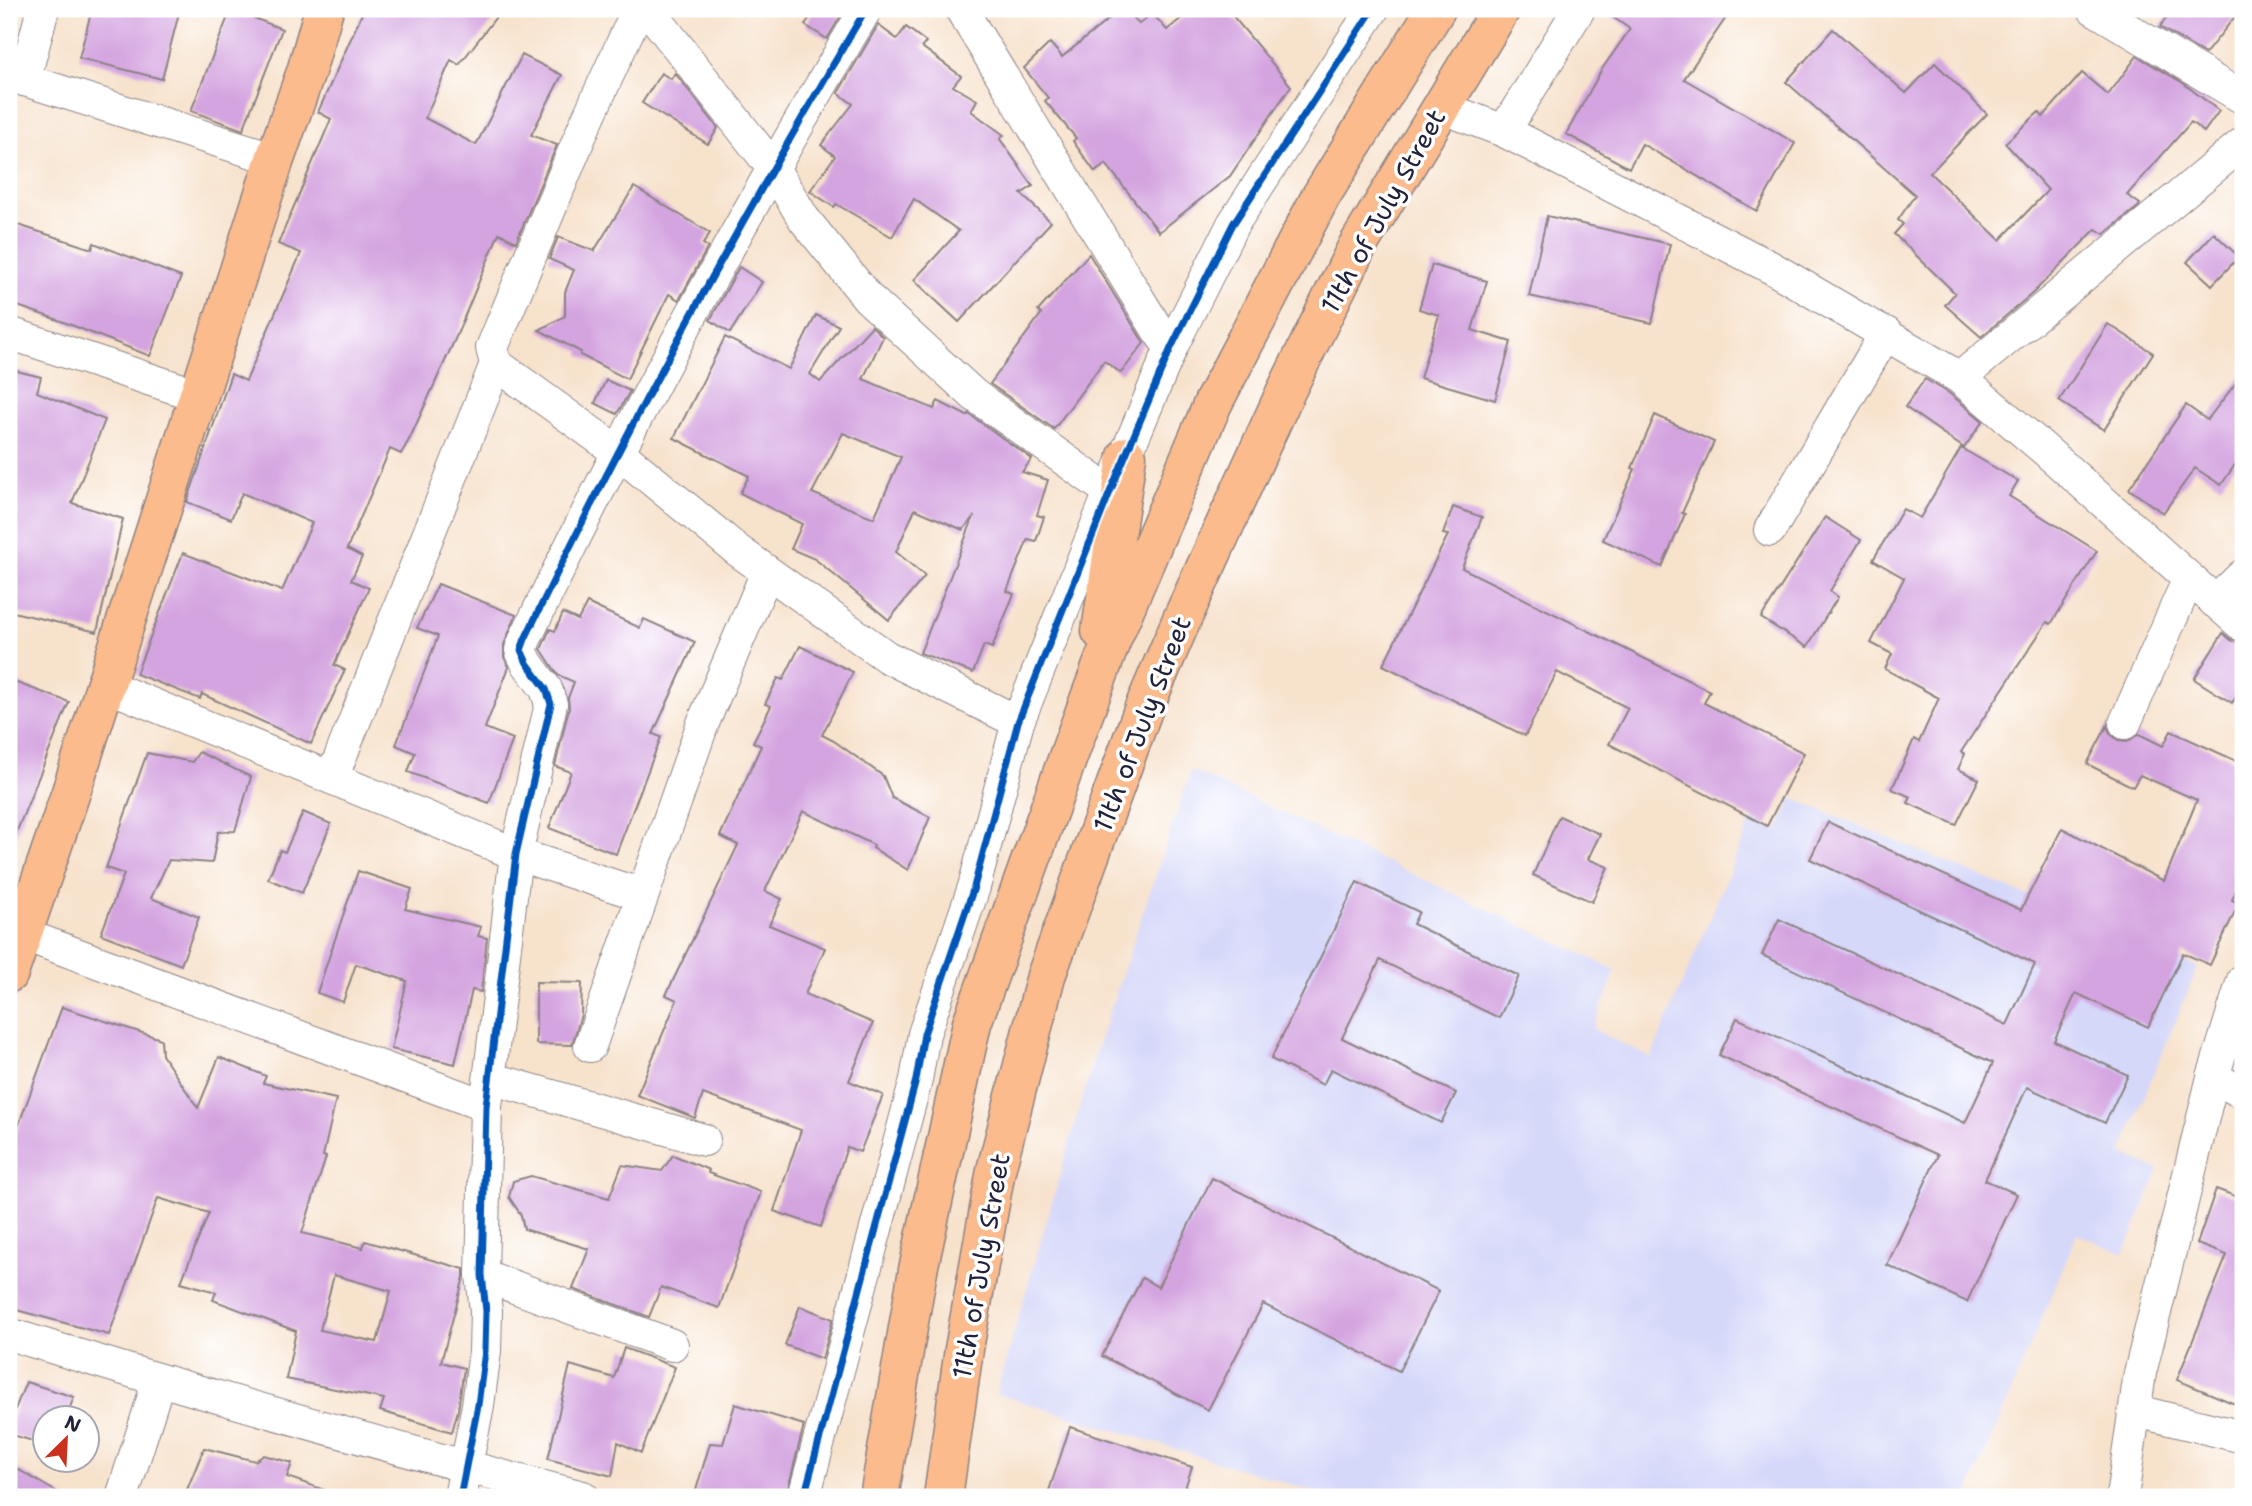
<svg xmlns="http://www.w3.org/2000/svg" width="2252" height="1506" font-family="'Shantell Sans',sans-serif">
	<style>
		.built { fill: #d5d8f9 }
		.building { fill: #d4a4e0; fill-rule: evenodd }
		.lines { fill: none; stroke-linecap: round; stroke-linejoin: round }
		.minor-casing { stroke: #8c8284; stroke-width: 34 }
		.major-casing { stroke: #8c8284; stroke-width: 41 }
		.highway-casing { stroke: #8c8284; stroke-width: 41 }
		.minor { stroke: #fff; stroke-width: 32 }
		.major { stroke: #fbbb8c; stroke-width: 38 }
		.highway { stroke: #fbbb8c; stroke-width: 38 }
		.cycleway-casing { stroke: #fff; stroke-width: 11 }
		.cycleway { stroke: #0057b8; stroke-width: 7 }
		.labels { text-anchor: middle; stroke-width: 7; stroke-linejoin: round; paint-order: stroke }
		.street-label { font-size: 26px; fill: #22223b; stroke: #fff }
	</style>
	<rect width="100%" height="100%" fill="#fff"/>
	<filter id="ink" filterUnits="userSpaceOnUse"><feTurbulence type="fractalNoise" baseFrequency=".0143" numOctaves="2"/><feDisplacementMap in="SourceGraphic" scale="14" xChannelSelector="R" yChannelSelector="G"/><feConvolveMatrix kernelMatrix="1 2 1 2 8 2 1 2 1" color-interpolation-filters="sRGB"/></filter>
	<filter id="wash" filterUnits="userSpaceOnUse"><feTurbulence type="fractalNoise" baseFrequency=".00686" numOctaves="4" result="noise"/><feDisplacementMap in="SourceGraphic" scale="28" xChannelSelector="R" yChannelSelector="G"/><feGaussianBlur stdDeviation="1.57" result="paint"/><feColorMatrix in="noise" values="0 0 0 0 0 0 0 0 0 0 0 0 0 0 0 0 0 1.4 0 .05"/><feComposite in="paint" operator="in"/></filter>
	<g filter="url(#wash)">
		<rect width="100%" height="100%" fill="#f7e2cc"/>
		<path class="built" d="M1191 770 1616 970 1593 1029 1651 1058 1751 820 1778 831 1792 798 2198 967 2121 1153 2159 1170 2124 1254 2077 1234 1967 1497H1547L1530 1490 1464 1497H1332L996 1394 1094 1058Z"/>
		<g id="blocks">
			<g class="building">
				<path d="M92 9H180L162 79 79 58Z"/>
				<path d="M231 9 282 29 243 130 191 111Z"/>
				<path d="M364 9H502L459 65 451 60 425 118 476 145 522 55 562 75 531 135 557 145 516 242 499 233 456 337 410 438 401 454 390 449 347 549 362 557 351 580 369 588 334 665 345 670 311 744 202 694 200 699 136 674 183 553 282 591 312 523 242 493 231 519 187 502 231 374 246 381 301 253 278 244 331 119 318 112Z"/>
				<path d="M815 9H845L827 39 805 25Z"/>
				<path d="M1121 9H1126L1139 24 1152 13 1167 30 1193 9H1227L1291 86 1230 176 1159 232 1106 164 1095 172 1073 141 1076 138 1045 101 1048 98 1024 68 1050 43 1062 57Z"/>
				<path d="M1601 9H1732L1684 79 1795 143 1757 211 1642 144 1629 168 1566 134 1602 69 1630 29Z"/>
				<path d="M2173 9H2241L2205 54 2160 27Z"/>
				<path d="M878 25 897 39 906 27 926 42 922 47 961 76 953 86 977 100 971 111 1004 135 1000 139 1033 186 1021 194 1051 222 959 322 914 280 959 231 914 199 892 237 836 204 834 207 810 191 835 156 821 145 853 104 838 93Z"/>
				<path d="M1833 29 1906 93 1935 63 1987 114 1930 173 2000 240 2048 190 2005 143 2039 112 2043 117 2082 73 2108 95 2137 56 2183 83 2219 111 2204 132 2191 122 2127 195 2140 204 2138 207 2104 234 2096 229 2034 292 1981 337 1945 305 1955 293 1894 234 1903 224 1898 220 1915 195 1786 82Z"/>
				<path d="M661 73 671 79 675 73 718 128 708 144 642 103Z"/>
				<path d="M634 187 710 233 703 244 708 247 679 300 669 294 627 379 580 355 581 352 539 330 565 316V292L574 270 549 259 558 237 594 251Z"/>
				<path d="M1547 216 1670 244 1652 323 1529 296Z"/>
				<path d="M9 222 92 249 94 243 181 277 150 356 61 321 9 303Z"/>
				<path d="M2214 233 2239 257 2212 285 2187 262Z"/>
				<path d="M1089 254 1144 343 1121 373 1104 361 1054 429 990 384 1041 314 1038 311Z"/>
				<path d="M1432 265 1487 281 1472 330 1511 342 1495 400 1420 378 1439 315 1419 309Z"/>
				<path d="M739 267 762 282 730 333 710 320Z"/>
				<path d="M816 315 839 326 810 374 820 382 872 326 883 337 863 379 934 409 938 401 967 416 969 414 1032 459 1022 472 1048 480 1037 515 1044 517 1036 541 1028 539 1007 591 1014 594 992 648 984 645 973 673 920 653 974 516 963 530 915 509 896 552 925 576 889 620 815 559 791 549 802 524 740 493 749 476 674 438 725 337 789 369ZM843 433 901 457 874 518 812 493Z"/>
				<path d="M2108 324 2153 353 2104 430 2059 401Z"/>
				<path d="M9 369 41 377 37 392 105 420 72 503 123 519 97 632 9 611Z"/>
				<path d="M2243 374V453L2221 485 2195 468 2163 513 2129 489 2186 405 2207 420Z"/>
				<path d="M1925 379 1949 393 1983 421 1964 448 1905 407Z"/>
				<path d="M606 380 630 391 617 414 595 403Z"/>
				<path d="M1655 415 1714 442 1682 513 1685 514 1662 567 1603 540 1635 469 1632 468Z"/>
				<path d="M1961 448 2018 481 2009 496 2097 551 2051 624 2047 622 1961 752 1965 754 1958 769 1979 779 1956 825 1908 803 1911 797 1892 789 1914 739 1919 742 1939 698 1885 669 1892 654 1871 643 1904 578 1873 560 1903 509 1920 518Z"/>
				<path d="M1453 507 1482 517 1462 568 1710 691 1704 703 1804 753 1767 826 1609 744 1628 708 1557 672 1525 736 1383 665 1448 535 1443 534Z"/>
				<path d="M1825 517 1861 540 1830 591 1838 597 1807 647 1761 618Z"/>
				<path d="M438 584 516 615 504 645V657L509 667 485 728 513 739 489 803 408 772 415 753 396 745 438 636 417 628Z"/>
				<path d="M587 603 640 628 644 619 695 642 653 734 661 737 616 854 549 828 571 772 555 766 569 708 568 698 574 682 558 675 541 649 550 629 555 631 563 613 578 620Z"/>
				<path d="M2223 633 2231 640 2243 644V686L2232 703 2194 679Z"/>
				<path d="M800 646 853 672 822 735 834 741 883 776 892 798 930 817 908 870 873 848 874 845 803 811 765 891 782 899 769 925 825 948 805 994 873 1023 849 1081 883 1095 860 1152 847 1147 821 1227 774 1211 801 1130 703 1094 695 1118 637 1095 677 1000 666 995 738 845 720 836 761 746 753 742 771 706 765 704 778 678 783 680Z"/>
				<path d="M9 680 69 702 10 848 9 847Z"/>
				<path d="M2107 726 2111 734 2118 740 2128 741 2139 734 2163 746 2171 731 2243 764V873L2232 900 2239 903 2210 965 2183 953 2148 1027 2076 993 2054 1041 2128 1075 2105 1123 2027 1087 1985 1180 2017 1194 1967 1302 1887 1265 1938 1155 1719 1055 1737 1018 1965 1123 1993 1063 1762 955 1779 919 2007 1025 2035 964 1810 859 1828 822 2021 910 2062 828 2164 881 2197 800 2140 775 2133 787 2087 764Z"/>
				<path d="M199 752 251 777 235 831 218 832 212 863 169 860 151 898 199 917 181 965 101 934 124 874 106 868 147 753 192 762Z"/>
				<path d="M303 812 331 824 302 893 268 879 280 850 285 852Z"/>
				<path d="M1559 816 1600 834 1588 859 1608 867 1592 902 1533 875Z"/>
				<path d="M358 871 412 889 405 909 481 927 478 936 487 938 481 992 472 990 455 1064 391 1049 407 981 356 964 343 1002 317 993Z"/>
				<path d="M1357 882 1419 912 1413 924 1519 976 1499 1018 1380 960 1342 1038 1456 1093 1441 1123 1331 1069 1323 1085 1271 1059Z"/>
				<path d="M536 982 582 983 581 1015 572 1045 536 1044Z"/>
				<path d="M62 1007 161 1039 162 1055 198 1108 219 1057 266 1076 263 1083 336 1099 323 1156 326 1157 302 1233 363 1248 365 1241 464 1269V1277L441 1362 464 1368 458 1410 452 1432 380 1411 384 1399 286 1379 296 1331 213 1300 216 1292 181 1282 209 1213 158 1198 109 1335 9 1308V1151ZM334 1275 391 1291 377 1342 320 1330Z"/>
				<path d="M673 1155 709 1170 708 1173 761 1192 719 1308 661 1287 649 1317 573 1289 589 1249 524 1229 521 1215 509 1197 513 1181 531 1176 609 1198 622 1165 662 1171Z"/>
				<path d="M1212 1178 1439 1291 1399 1371 1263 1304 1208 1410 1102 1356 1142 1278 1158 1287Z"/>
				<path d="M2216 1189 2243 1199V1383L2235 1404 2177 1380 2227 1255 2197 1244Z"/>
				<path d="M800 1306 833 1319 822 1359 785 1345Z"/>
				<path d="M624 1348 675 1367 641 1453 618 1442 612 1476 548 1459 570 1365 614 1378Z"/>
				<path d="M26 1382 74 1397 69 1410 73 1418H46V1445L9 1434V1424Z"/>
				<path d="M735 1404 804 1425 786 1497H694L710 1443 723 1444Z"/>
				<path d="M1070 1427 1192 1467 1182 1497H1047Z"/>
				<path d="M204 1448 255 1461 264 1455 292 1463 287 1477 336 1494 335 1497H184Z"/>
				<path d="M9 1464 65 1497H9Z"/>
			</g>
		</g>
	</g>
	<g filter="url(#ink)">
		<use href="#blocks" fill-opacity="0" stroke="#8c8284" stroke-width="2"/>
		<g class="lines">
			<defs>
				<g id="minor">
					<path d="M638 9 584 127 492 348 496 364 618 452 737 550 887 657 1018 722"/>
					<path d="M648 9 773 168 804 219 868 298 974 395 1110 492"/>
					<path d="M961 9 1159 332 1171 348"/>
					<path d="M2094 9 2243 98"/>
					<path d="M9 75 275 159"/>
					<path d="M24 80 43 9"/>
					<path d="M1441 107 1504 131 1772 268 1960 378 2045 450 2243 626"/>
					<path d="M1504 131 1579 9"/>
					<path d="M9 333 200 396"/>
					<path d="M1960 378 2243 143"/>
					<path d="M1770 530 1886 333"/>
					<path d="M2215 602 2243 575"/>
					<path d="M105 685 516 854 642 895"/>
					<path d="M2125 723 2189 578"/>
					<path d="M332 778 496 364"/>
					<path d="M22 934 486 1106"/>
					<path d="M590 1046 703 723 767 572"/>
					<path d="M2213 1077 2243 1093"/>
					<path d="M490 1078 704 1140"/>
					<path d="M482 1275 672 1345"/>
					<path d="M9 1334C199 1393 390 1448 583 1497"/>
					<path d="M2136 1411 2243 1437"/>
					<path d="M122 1497 159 1380"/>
					<path d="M460 1497 478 1405 485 1351 486 1311 482 1275 486 1106 516 854 551 704 546 689 527 663 521 650 525 639C628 424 744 214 866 9"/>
					<path d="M804 1497 916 1080 924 1034 974 887 1018 722 1110 492 1171 348 1233 224 1373 9"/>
					<path d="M2122 1497 2140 1373 2213 1077 2243 980"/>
				</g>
				<path id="major" d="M9 973 70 795 275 159 306 72 324 9"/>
				<g id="highway">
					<path d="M1101 631 1127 456"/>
					<path d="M879 1497 918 1270 972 1023 1076 735 1112 639 1213 403 1321 196 1436 9"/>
					<path d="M943 1497 964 1349 996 1170 1046 976 1143 710 1182 619 1285 393 1357 247 1501 9"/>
				</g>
			</defs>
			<use href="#minor" class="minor-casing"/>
			<use href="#major" class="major-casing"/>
			<use href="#highway" class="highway-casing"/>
			<use href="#minor" class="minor"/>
			<use href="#major" class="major"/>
			<use href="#highway" class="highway"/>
			<defs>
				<g id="cycleway">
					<path d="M460 1497 478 1405 485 1351 486 1311 482 1275 486 1106 516 854 551 704 546 689 527 663 521 650 525 639C628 424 744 214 866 9"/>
					<path d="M804 1497 916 1080 924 1034 974 887 1018 722 1110 492 1171 348 1233 224 1373 9"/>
				</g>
			</defs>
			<use href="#cycleway" class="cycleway-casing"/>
			<use href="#cycleway" class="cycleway"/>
		</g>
	</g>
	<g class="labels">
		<g class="street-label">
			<text transform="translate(1383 211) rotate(-61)" y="9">11th of July Street</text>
			<text transform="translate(1142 724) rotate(-69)" y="9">11th of July Street</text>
			<text transform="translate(981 1266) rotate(-80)" y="9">11th of July Street</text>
		</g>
	</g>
	<rect width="2252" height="1506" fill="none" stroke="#fff" stroke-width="35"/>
	<g transform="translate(66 1439) rotate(24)"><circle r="33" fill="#ffffff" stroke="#a7a7b1" stroke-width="2"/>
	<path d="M0-5L12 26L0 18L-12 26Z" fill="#c8321e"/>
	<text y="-10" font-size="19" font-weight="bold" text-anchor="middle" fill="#22223b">N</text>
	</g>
</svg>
